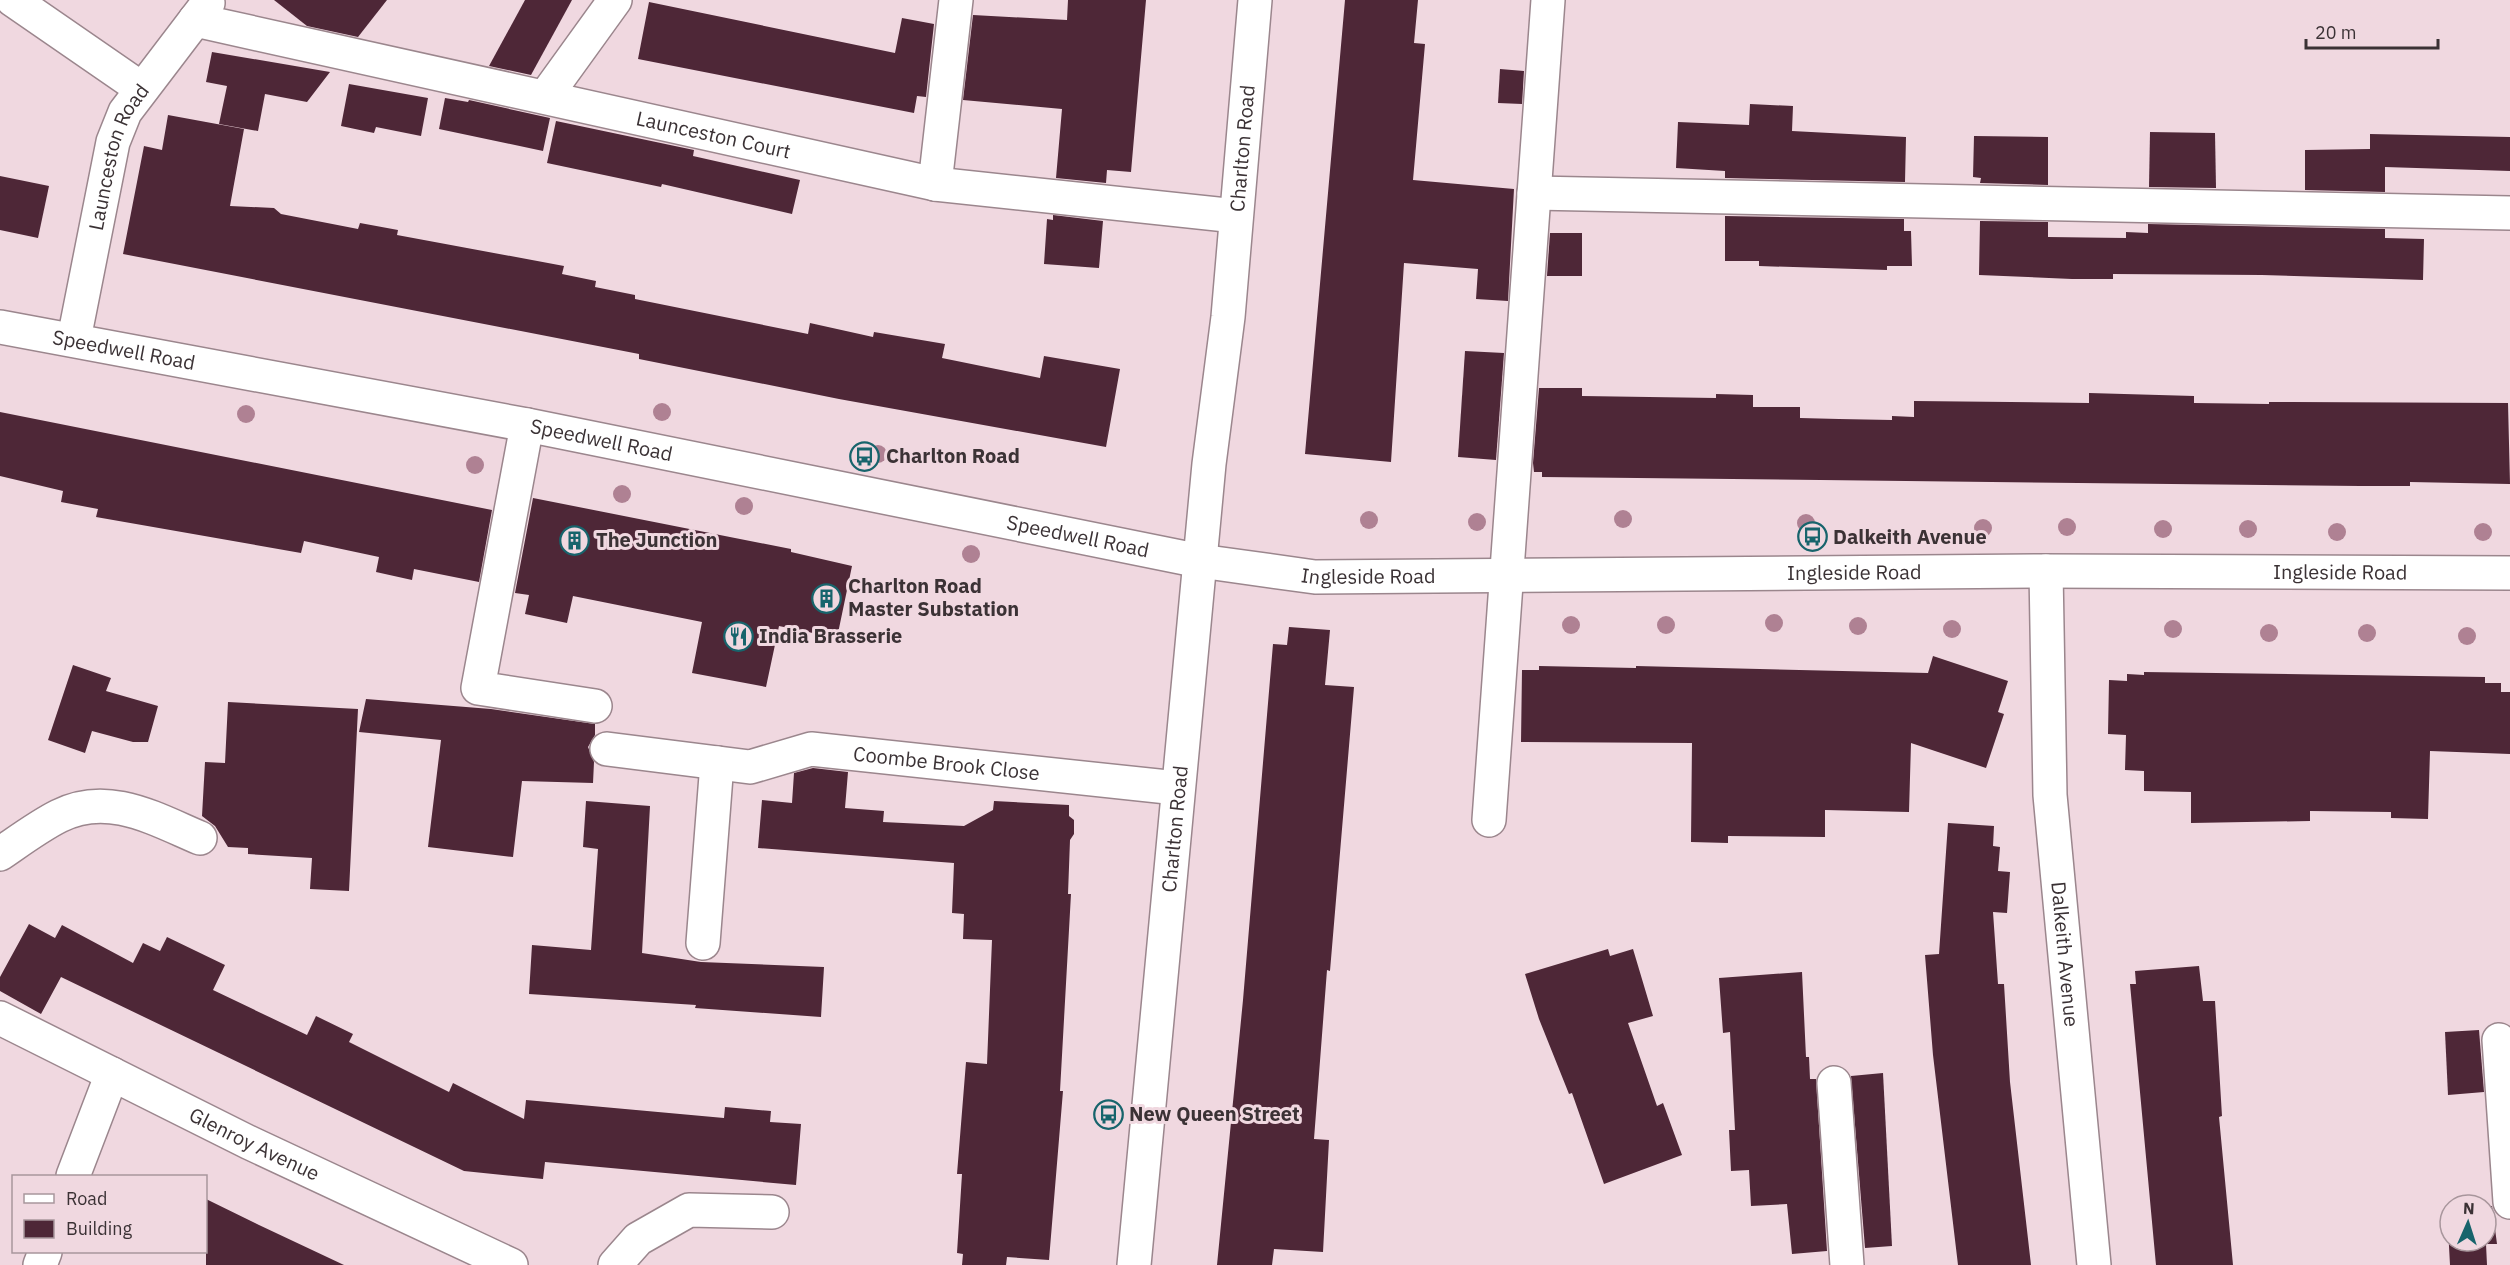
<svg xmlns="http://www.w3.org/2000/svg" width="2510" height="1265" font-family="'IBM Plex Sans',sans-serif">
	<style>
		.building { fill: #4e2737 }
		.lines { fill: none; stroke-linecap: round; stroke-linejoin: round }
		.minor-casing { stroke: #9b868d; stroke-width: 36 }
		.minor { stroke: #fff; stroke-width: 33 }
		.tree { fill: #af8193 }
		.labels { text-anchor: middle; stroke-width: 6; stroke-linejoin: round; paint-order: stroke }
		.street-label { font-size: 20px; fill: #3b3235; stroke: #f0d8e0 }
		.poi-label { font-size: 20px; font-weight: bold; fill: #3b3235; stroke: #f0d8e0; text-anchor: start }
	</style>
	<rect width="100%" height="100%" fill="#f0d8e0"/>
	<g class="building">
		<path d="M274 0H387L358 37 307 26Z"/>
		<path d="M525 0H572L531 75 489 66Z"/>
		<path d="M1068 0H1146L1131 172 1107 170 1106 183 1056 178 1062 109 963 100 973 15 1067 20Z"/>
		<path d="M1345 0H1418L1414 43 1425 44 1413 180 1514 189 1508 301 1476 299 1478 269 1404 263 1391 462 1305 454Z"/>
		<path d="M649 2 895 53 902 18 934 24 926 97 917 96 914 113 638 59Z"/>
		<path d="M212 52 330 72 307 102 265 94 258 131 219 124 227 86 206 82Z"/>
		<path d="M1500 69 1524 71 1522 104 1498 103Z"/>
		<path d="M349 84 428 98 421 136 376 127 374 133 341 126Z"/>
		<path d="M445 98 468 102 469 100 550 118 543 151 439 129Z"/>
		<path d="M1750 104 1793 106 1792 131 1906 137 1905 182 1725 178V171L1676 168 1678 122 1749 125Z"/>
		<path d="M168 115 244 129 230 206 274 208 281 214 358 229 360 223 398 230 397 235 564 266 562 274 596 281 595 287 635 295V299L808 334 810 323 873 337 874 332 945 344 942 358 1040 378 1044 356 1120 369 1106 447 839 399 639 359V354L123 254 144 146 162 150Z"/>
		<path d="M556 121 694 150 693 156 800 180 792 214 662 184 661 187 547 163Z"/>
		<path d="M2150 132 2215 133 2216 188 2149 187Z"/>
		<path d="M2370 134 2510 137V171L2385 167V192L2305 190V150L2370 149Z"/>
		<path d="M1974 136 2048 137V185L1980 183 1981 178 1973 177Z"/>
		<path d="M0 176 49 186 38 238 0 230Z"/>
		<path d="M1053 215 1103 221 1099 268 1044 264 1047 219 1053 220Z"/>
		<path d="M1725 216 1904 219V231H1911L1912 266H1887V270L1759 266V261H1725Z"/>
		<path d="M1980 221 2048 222V237L2126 238V232L2148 233V224L2385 229V238L2424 239 2423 280 2262 275 2113 274V279H2072L1979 275Z"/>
		<path d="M1550 233H1582V276H1547Z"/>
		<path d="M1465 351 1504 353 1496 460 1458 457Z"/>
		<path d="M1539 388H1582V396L1716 398V394L1753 395V407H1800V418L1839 419 1892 420V416L1914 417V401L2089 403V393L2194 396V403L2269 404V402H2293L2508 403 2510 484 2410 482V486H2361L1542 477V472H1534L1533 463Z"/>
		<path d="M0 412 492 510 479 582 414 569 412 580 376 572 379 557 304 541 301 553 96 517 98 509 61 502 63 491 0 476Z"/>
		<path d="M533 498 791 549V552L852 566 837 638 779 626 766 687 692 673 702 622 573 596 567 623 525 614 529 595 515 593Z"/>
		<path d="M1289 627 1330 630 1325 685 1354 687 1330 971 1327 970 1314 1139 1329 1140 1323 1252 1274 1249 1272 1265H1217L1243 1000 1273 644 1287 645Z"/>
		<path d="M1933 656 2008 681 1998 712 2004 714 1986 768 1911 743 1909 812 1825 810V837L1728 836V843L1691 842 1692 743 1521 742 1522 670H1539V666L1636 668V666L1928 673Z"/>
		<path d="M73 665 111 678 106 691 158 706 148 742H133L92 731 85 753 48 740Z"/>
		<path d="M2144 672 2485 677V683H2501V692H2510V754L2430 751 2428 819 2391 818V812L2310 811V821L2191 823V792L2144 791V771L2125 770 2126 735 2108 734 2109 680 2127 681V674L2144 675Z"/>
		<path d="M366 699 491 709 595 724V735L588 747 594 762 593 783 522 781 513 857 428 847 441 740 359 732Z"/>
		<path d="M228 702 358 709 349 891 310 889 312 858 248 854V848L228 847 215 826 202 816 205 762 225 763Z"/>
		<path d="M813 768 848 772 845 808 884 811 883 822 964 826 993 810 994 801 1069 805V816L1074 820V834L1070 840 1068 894H1071L1060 1091H1063L1049 1260 1007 1257 1006 1265H962L963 1254 957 1253 962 1174H957L966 1062 987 1064 992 940 963 939 964 914 952 913 954 863 758 848 762 800 792 803 794 773Z"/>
		<path d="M586 801 650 806 642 953 701 962 824 967 821 1017 695 1008 696 1005 529 994 532 945 591 950 598 849 583 847Z"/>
		<path d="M1948 823 1994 826 1993 846 2000 847 1998 871 2010 872 2007 913 1993 912 1998 984H2004L2010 1082 2031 1265H1958L1933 1055 1925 955 1939 954Z"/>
		<path d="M29 924 55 938 62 925 133 963 143 943 160 951 167 937 225 965 213 990 307 1035 316 1016 353 1034 349 1042 449 1092 453 1083 524 1119 526 1100 724 1118 725 1107 771 1111 770 1122 801 1124 796 1185 545 1162 543 1179 464 1171 61 977 41 1014 0 991V977Z"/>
		<path d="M1608 949 1610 956 1633 949 1653 1016 1628 1023 1657 1106 1663 1103 1682 1155 1604 1184 1572 1093 1569 1094 1539 1019 1525 974Z"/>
		<path d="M2199 966 2203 1001H2215L2222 1116 2219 1117 2233 1265H2156L2130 984H2136L2135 971Z"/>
		<path d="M1802 972 1806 1057H1809L1810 1079H1816L1827 1251 1792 1254 1787 1204 1751 1206 1749 1170 1731 1171 1729 1130H1735L1730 1032 1723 1033 1719 978Z"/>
		<path d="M2479 1030 2484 1092 2448 1095 2445 1032Z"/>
		<path d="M1883 1073 1892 1246 1865 1248 1851 1076Z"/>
		<path d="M206 1199 259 1225 344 1265H206Z"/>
		<path d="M2492 1206 2497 1244H2486L2487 1265H2450L2447 1209H2450V1241H2486V1207Z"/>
	</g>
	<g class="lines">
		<defs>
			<g id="minor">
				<path d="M13 0 142 89"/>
				<path id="s1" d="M195 20 935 184 1236 216"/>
				<path d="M545 97 615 0"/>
				<path d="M935 184 956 0"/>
				<path d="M1534 193 2510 213"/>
				<path id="s2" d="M0 327 527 425 1200 561 1315 577 2046 571 2510 573"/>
				<path id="s3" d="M74 339 113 142 125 112 208 3"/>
				<path d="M527 425 478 688 595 706"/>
				<path id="s4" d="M2046 571 2050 795 2094 1265"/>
				<path id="s5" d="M607 749 750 767 811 749 1177 788"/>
				<path d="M1489 820 1548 0"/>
				<path d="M0 854C19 841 39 826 59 816 108 791 155 819 200 838"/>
				<path d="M703 943 717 763"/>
				<path id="s6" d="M0 1018 248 1142 511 1265"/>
				<path d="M2499 1040 2510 1202"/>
				<path d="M1834 1083 1847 1265"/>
				<path d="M73 1176 112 1074"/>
				<path d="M40 1265 45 1252"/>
				<path d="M615 1265 638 1239 689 1210 772 1212"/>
				<path id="s7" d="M1134 1265 1209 464 1228 317 1255 0"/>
			</g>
		</defs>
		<use href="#minor" class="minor-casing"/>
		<use href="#minor" class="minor"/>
	</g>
	<g class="tree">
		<circle cx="662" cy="412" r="9"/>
		<circle cx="246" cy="414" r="9"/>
		<circle cx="878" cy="454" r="9"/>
		<circle cx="475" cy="465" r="9"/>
		<circle cx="622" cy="494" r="9"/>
		<circle cx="744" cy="506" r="9"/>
		<circle cx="1623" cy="519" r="9"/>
		<circle cx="1369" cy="520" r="9"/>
		<circle cx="1477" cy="522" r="9"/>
		<circle cx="1806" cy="523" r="9"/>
		<circle cx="2067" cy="527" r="9"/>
		<circle cx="1983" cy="528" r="9"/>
		<circle cx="2163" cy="529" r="9"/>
		<circle cx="2248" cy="529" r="9"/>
		<circle cx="2337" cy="532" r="9"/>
		<circle cx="2483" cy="532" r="9"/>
		<circle cx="971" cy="554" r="9"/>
		<circle cx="1774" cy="623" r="9"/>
		<circle cx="1571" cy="625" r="9"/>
		<circle cx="1666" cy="625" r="9"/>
		<circle cx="1858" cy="626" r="9"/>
		<circle cx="1952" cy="629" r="9"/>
		<circle cx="2173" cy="629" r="9"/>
		<circle cx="2269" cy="633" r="9"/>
		<circle cx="2367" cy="633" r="9"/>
		<circle cx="2467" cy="636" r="9"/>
	</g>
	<defs>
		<symbol id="bus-ring" viewBox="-11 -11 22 22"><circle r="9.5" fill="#f0d8e0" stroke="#17646c" stroke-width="1.5"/><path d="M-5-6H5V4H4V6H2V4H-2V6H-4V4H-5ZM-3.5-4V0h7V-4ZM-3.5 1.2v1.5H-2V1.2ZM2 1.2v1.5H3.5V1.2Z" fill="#17646c"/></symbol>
		<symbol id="building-ring" viewBox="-11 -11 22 22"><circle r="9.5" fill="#f0d8e0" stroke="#17646c" stroke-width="1.5"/><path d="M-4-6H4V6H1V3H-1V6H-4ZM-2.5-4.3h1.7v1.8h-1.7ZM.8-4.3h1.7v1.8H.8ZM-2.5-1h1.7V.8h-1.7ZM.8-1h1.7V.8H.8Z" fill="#17646c"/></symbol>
		<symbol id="restaurant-ring" viewBox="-11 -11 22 22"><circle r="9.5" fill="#f0d8e0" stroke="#17646c" stroke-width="1.5"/><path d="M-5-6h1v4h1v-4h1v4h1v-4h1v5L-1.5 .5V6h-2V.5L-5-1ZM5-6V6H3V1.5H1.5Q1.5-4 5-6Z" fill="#17646c"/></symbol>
	</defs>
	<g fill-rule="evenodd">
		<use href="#bus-ring" x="848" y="440" width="33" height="33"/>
		<use href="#bus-ring" x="1796" y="520" width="33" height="33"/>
		<use href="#building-ring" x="558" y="524" width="33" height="33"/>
		<use href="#building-ring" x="810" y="582" width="33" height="33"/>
		<use href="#restaurant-ring" x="722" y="620" width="33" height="33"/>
		<use href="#bus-ring" x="1092" y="1098" width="33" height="33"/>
	</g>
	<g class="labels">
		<g class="street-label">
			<text dy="7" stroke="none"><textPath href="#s1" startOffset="531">Launceston Court</textPath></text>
			<text dy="7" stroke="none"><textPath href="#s7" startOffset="1122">Charlton Road</textPath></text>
			<text dy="7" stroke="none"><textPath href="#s3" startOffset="188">Launceston Road</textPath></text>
			<text dy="7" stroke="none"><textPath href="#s2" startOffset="126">Speedwell Road</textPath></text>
			<text dy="7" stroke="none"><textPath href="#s2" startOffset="612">Speedwell Road</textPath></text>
			<text dy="7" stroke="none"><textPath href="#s2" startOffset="1098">Speedwell Road</textPath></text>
			<text dy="7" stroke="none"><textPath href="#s2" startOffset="2364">Ingleside Road</textPath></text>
			<text dy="7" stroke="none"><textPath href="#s2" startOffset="1878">Ingleside Road</textPath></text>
			<text dy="7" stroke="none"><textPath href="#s2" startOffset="1392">Ingleside Road</textPath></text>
			<text dy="7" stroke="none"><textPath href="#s5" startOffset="344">Coombe Brook Close</textPath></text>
			<text dy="7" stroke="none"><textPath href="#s7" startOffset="438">Charlton Road</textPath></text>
			<text dy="7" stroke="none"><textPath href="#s4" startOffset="384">Dalkeith Avenue</textPath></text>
			<text dy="7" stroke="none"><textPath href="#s6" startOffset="284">Glenroy Avenue</textPath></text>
		</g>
		<g class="poi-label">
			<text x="886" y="463">Charlton Road</text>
			<text x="1833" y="544">Dalkeith Avenue</text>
			<text x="596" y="547">The Junction</text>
			<text x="848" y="593">Charlton Road<tspan x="848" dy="23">Master Substation</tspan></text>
			<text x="759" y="643">India Brasserie</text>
			<text x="1129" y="1121">New Queen Street</text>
		</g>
	</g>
	<rect x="12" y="1175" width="195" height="78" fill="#f0d8e0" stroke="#a8969c" stroke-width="1.5"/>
	<rect x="24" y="1194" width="30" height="9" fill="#ffffff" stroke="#a8969c" stroke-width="1.5"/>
	<text x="66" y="1205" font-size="18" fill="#3b3235">Road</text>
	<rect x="24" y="1220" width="30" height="18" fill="#4e2737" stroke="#a8969c" stroke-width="1.5"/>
	<text x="66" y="1235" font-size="18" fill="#3b3235">Building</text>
	<g transform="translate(2468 1223) rotate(3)"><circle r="28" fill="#f0d8e0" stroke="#a8969c" stroke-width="1.5"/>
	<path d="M0-4.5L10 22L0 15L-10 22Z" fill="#17646c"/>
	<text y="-9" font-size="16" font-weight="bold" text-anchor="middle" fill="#3b3235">N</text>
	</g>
	<path d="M2306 39v9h132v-9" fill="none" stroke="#3b3235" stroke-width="3"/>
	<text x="2315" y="39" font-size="18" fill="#3b3235" stroke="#f0d8e0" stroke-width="4.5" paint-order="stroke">20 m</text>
</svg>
